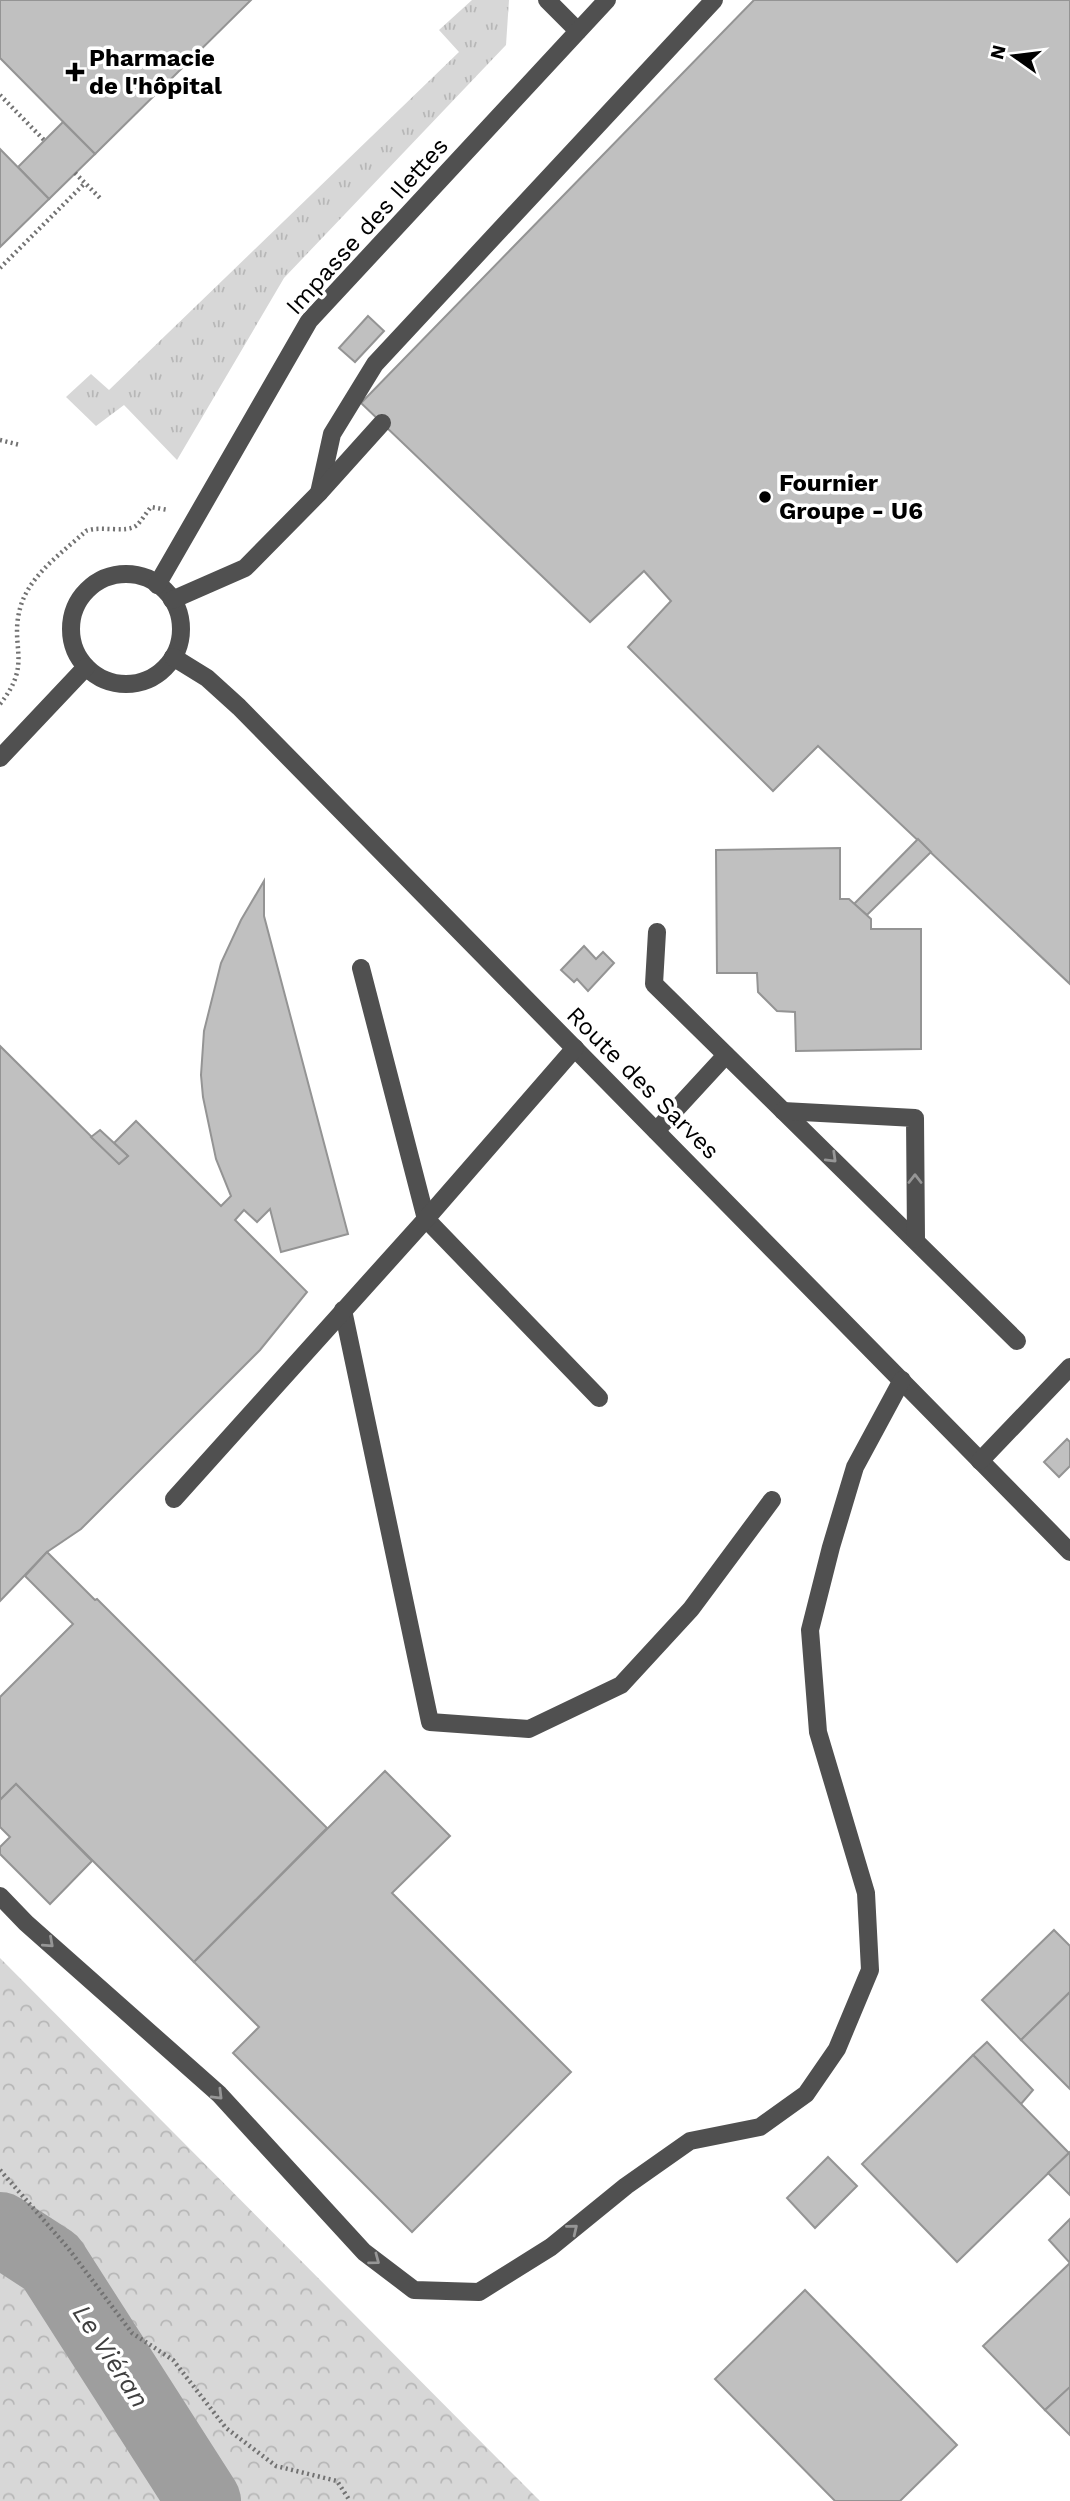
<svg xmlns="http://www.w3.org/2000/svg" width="1070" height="2501" font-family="'Work Sans',sans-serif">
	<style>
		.grass { fill: url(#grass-tufts) }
		.forest { fill: url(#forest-crowns) }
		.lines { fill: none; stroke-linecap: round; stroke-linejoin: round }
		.river { stroke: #9e9e9e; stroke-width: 74 }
		.building { fill: #c0c0c0; stroke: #949494; stroke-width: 2 }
		.path { stroke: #727272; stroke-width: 4.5; stroke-dasharray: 2 3.5; stroke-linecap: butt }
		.minor { stroke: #505050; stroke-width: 18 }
		.oneway { stroke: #969696 }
		.poi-dot { fill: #000; stroke: #fff; stroke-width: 2.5 }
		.labels { text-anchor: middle; stroke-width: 7; stroke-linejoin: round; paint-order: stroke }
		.poi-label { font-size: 24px; font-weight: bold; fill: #000; stroke: #fff; text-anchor: start }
		.street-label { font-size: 24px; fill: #000; stroke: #fff }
		.water-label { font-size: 26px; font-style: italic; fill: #3f3f3f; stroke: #fff }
	</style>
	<defs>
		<pattern id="grass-tufts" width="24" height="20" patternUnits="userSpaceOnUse" patternTransform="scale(1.75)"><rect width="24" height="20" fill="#d7d7d7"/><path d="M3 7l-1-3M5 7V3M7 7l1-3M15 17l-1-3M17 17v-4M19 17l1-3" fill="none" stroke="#b7b7b7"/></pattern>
		<pattern id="forest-crowns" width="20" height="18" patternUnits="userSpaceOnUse" patternTransform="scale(1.75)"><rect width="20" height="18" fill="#d7d7d7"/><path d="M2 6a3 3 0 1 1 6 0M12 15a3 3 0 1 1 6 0" fill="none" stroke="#b7b7b7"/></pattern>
	</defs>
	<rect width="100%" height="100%" fill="#fff"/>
	<path class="grass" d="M472 0H509L506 45 284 278 177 460 124 405 96 426 66 397 91 374 109 390 459 52 439 30Z"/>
	<path class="forest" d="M0 1958 515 2476 540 2501H0Z"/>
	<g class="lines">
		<path class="river" d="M0 2229 51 2262 204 2501"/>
	</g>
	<g class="building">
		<path d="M0 0H251L95 154 0 58Z"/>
		<path d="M754 0H1070V984L818 746 773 791 628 647 671 601 644 571 590 622 361 403Z"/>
		<path d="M63 122 95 154 49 199 18 167Z"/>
		<path d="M0 149 49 199 0 247Z"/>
		<path d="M368 316 384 331 355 362 339 348Z"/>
		<path d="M918 839 931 852 867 915 854 904Z"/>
		<path d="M840 848V899H849L871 919V929H921V1049L796 1051 795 1012 777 1011 758 992 757 973H717L716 850Z"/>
		<path d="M264 881V916L348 1234 281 1252 270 1209 257 1222 244 1210 235 1220 307 1292 260 1350 81 1529 47 1552 0 1601V1046L119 1164 128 1156 114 1143 136 1121 221 1206 231 1196 216 1159 203 1097 201 1075 204 1031 221 963 241 920Z"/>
		<path d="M584 946 596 959 603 952 614 963 588 991 577 979 574 982 561 970Z"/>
		<path d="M100 1130 128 1156 119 1164 91 1137Z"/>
		<path d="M1067 1439 1070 1442V1466L1059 1477 1044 1462Z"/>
		<path d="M47 1552 95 1600 97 1599 327 1828 194 1962 16 1784 0 1800V1697L73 1624 25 1576Z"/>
		<path d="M385 1771 450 1836 392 1893 571 2072 412 2232 233 2053 259 2027 194 1962Z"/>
		<path d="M16 1784 92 1861 50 1904 0 1854V1847L10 1837 0 1827V1800Z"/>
		<path d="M1054 1930 1070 1946V1992L1021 2040 982 2000Z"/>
		<path d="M1070 1992V2089L1021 2040Z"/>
		<path d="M987 2042 1033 2090 1021 2104 973 2055Z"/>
		<path d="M973 2055 1069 2153 957 2262 862 2164Z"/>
		<path d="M1070 2152V2195L1048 2173Z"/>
		<path d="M828 2157 857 2186 815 2228 787 2198Z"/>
		<path d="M1070 2219V2263L1049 2240Z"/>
		<path d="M1070 2263V2387L1045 2410 983 2346Z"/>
		<path d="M805 2290 957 2445 900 2501H835L715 2379Z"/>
		<path d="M1070 2387V2435L1045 2410Z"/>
	</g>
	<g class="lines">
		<g class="path">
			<path d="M0 95 45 141"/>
			<path d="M75 173 100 198"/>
			<path d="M0 268 85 183"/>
			<path d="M0 440 20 445"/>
			<path d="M0 704C34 662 8 647 21 605 31 574 63 552 86 531 101 525 127 534 137 525 142 520 146 513 151 507L168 510"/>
			<path d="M0 2170 68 2248 132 2333 173 2360 226 2428 276 2466 337 2481 350 2501"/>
		</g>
		<g class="minor">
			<path d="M547 0 578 31"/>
			<path d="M319 493 332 434 375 364 714 0"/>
			<circle cx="126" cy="629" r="55"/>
			<path d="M157 585 309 321 607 0"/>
			<path d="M172 600 245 568 319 493 382 423"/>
			<path d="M173 657 207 678 239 707 1070 1552"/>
			<path d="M0 758 86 667"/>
			<path d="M657 932 654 984 1017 1341"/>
			<path d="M361 968 426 1219 599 1398"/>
			<path d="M783 1111 915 1118 916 1239"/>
			<path d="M656 1131 726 1055"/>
			<path d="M343 1310 430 1722 529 1729 621 1685 691 1609 772 1500"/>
			<path d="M980 1461 1070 1367"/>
			<path d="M174 1499 426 1219 575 1048"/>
			<path d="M0 1896 26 1923 219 2094 364 2252 414 2290 479 2292 551 2247 626 2186 690 2141 760 2127 806 2094 837 2049 870 1970 866 1893 818 1732 810 1630 831 1547 855 1467 902 1380"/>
		</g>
	</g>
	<defs><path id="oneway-chevron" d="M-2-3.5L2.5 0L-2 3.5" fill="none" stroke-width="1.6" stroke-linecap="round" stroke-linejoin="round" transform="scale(1.75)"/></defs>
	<g class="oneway">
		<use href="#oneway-chevron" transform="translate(832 1158) rotate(44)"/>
		<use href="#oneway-chevron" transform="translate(915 1179) rotate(-90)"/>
		<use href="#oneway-chevron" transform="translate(49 1943) rotate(42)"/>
		<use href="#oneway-chevron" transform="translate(218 2095) rotate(45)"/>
		<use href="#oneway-chevron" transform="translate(573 2229) rotate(-39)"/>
		<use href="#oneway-chevron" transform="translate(375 2260) rotate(37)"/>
	</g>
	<g class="poi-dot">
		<path d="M71.5 61.5h7v7h7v7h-7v7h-7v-7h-7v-7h7z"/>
		<circle cx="765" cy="497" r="7"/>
	</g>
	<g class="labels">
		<g class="poi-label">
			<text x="89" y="66">Pharmacie<tspan x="89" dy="28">de l'hôpital</tspan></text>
			<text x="779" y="491">Fournier<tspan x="779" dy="28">Groupe - U6</tspan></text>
		</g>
		<g class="street-label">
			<text transform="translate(367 226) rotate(-48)" y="8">Impasse des Ilettes</text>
			<text transform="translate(643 1083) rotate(45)" y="8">Route des Sarves</text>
		</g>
		<g class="water-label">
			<text transform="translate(111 2356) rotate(57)" y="9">Le Viéran</text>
		</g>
	</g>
	<g transform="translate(1014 56) rotate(284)" stroke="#ffffff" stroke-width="5" paint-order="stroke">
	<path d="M0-5L12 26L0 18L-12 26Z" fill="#000000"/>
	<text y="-10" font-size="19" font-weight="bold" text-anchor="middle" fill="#000000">N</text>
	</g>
</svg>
